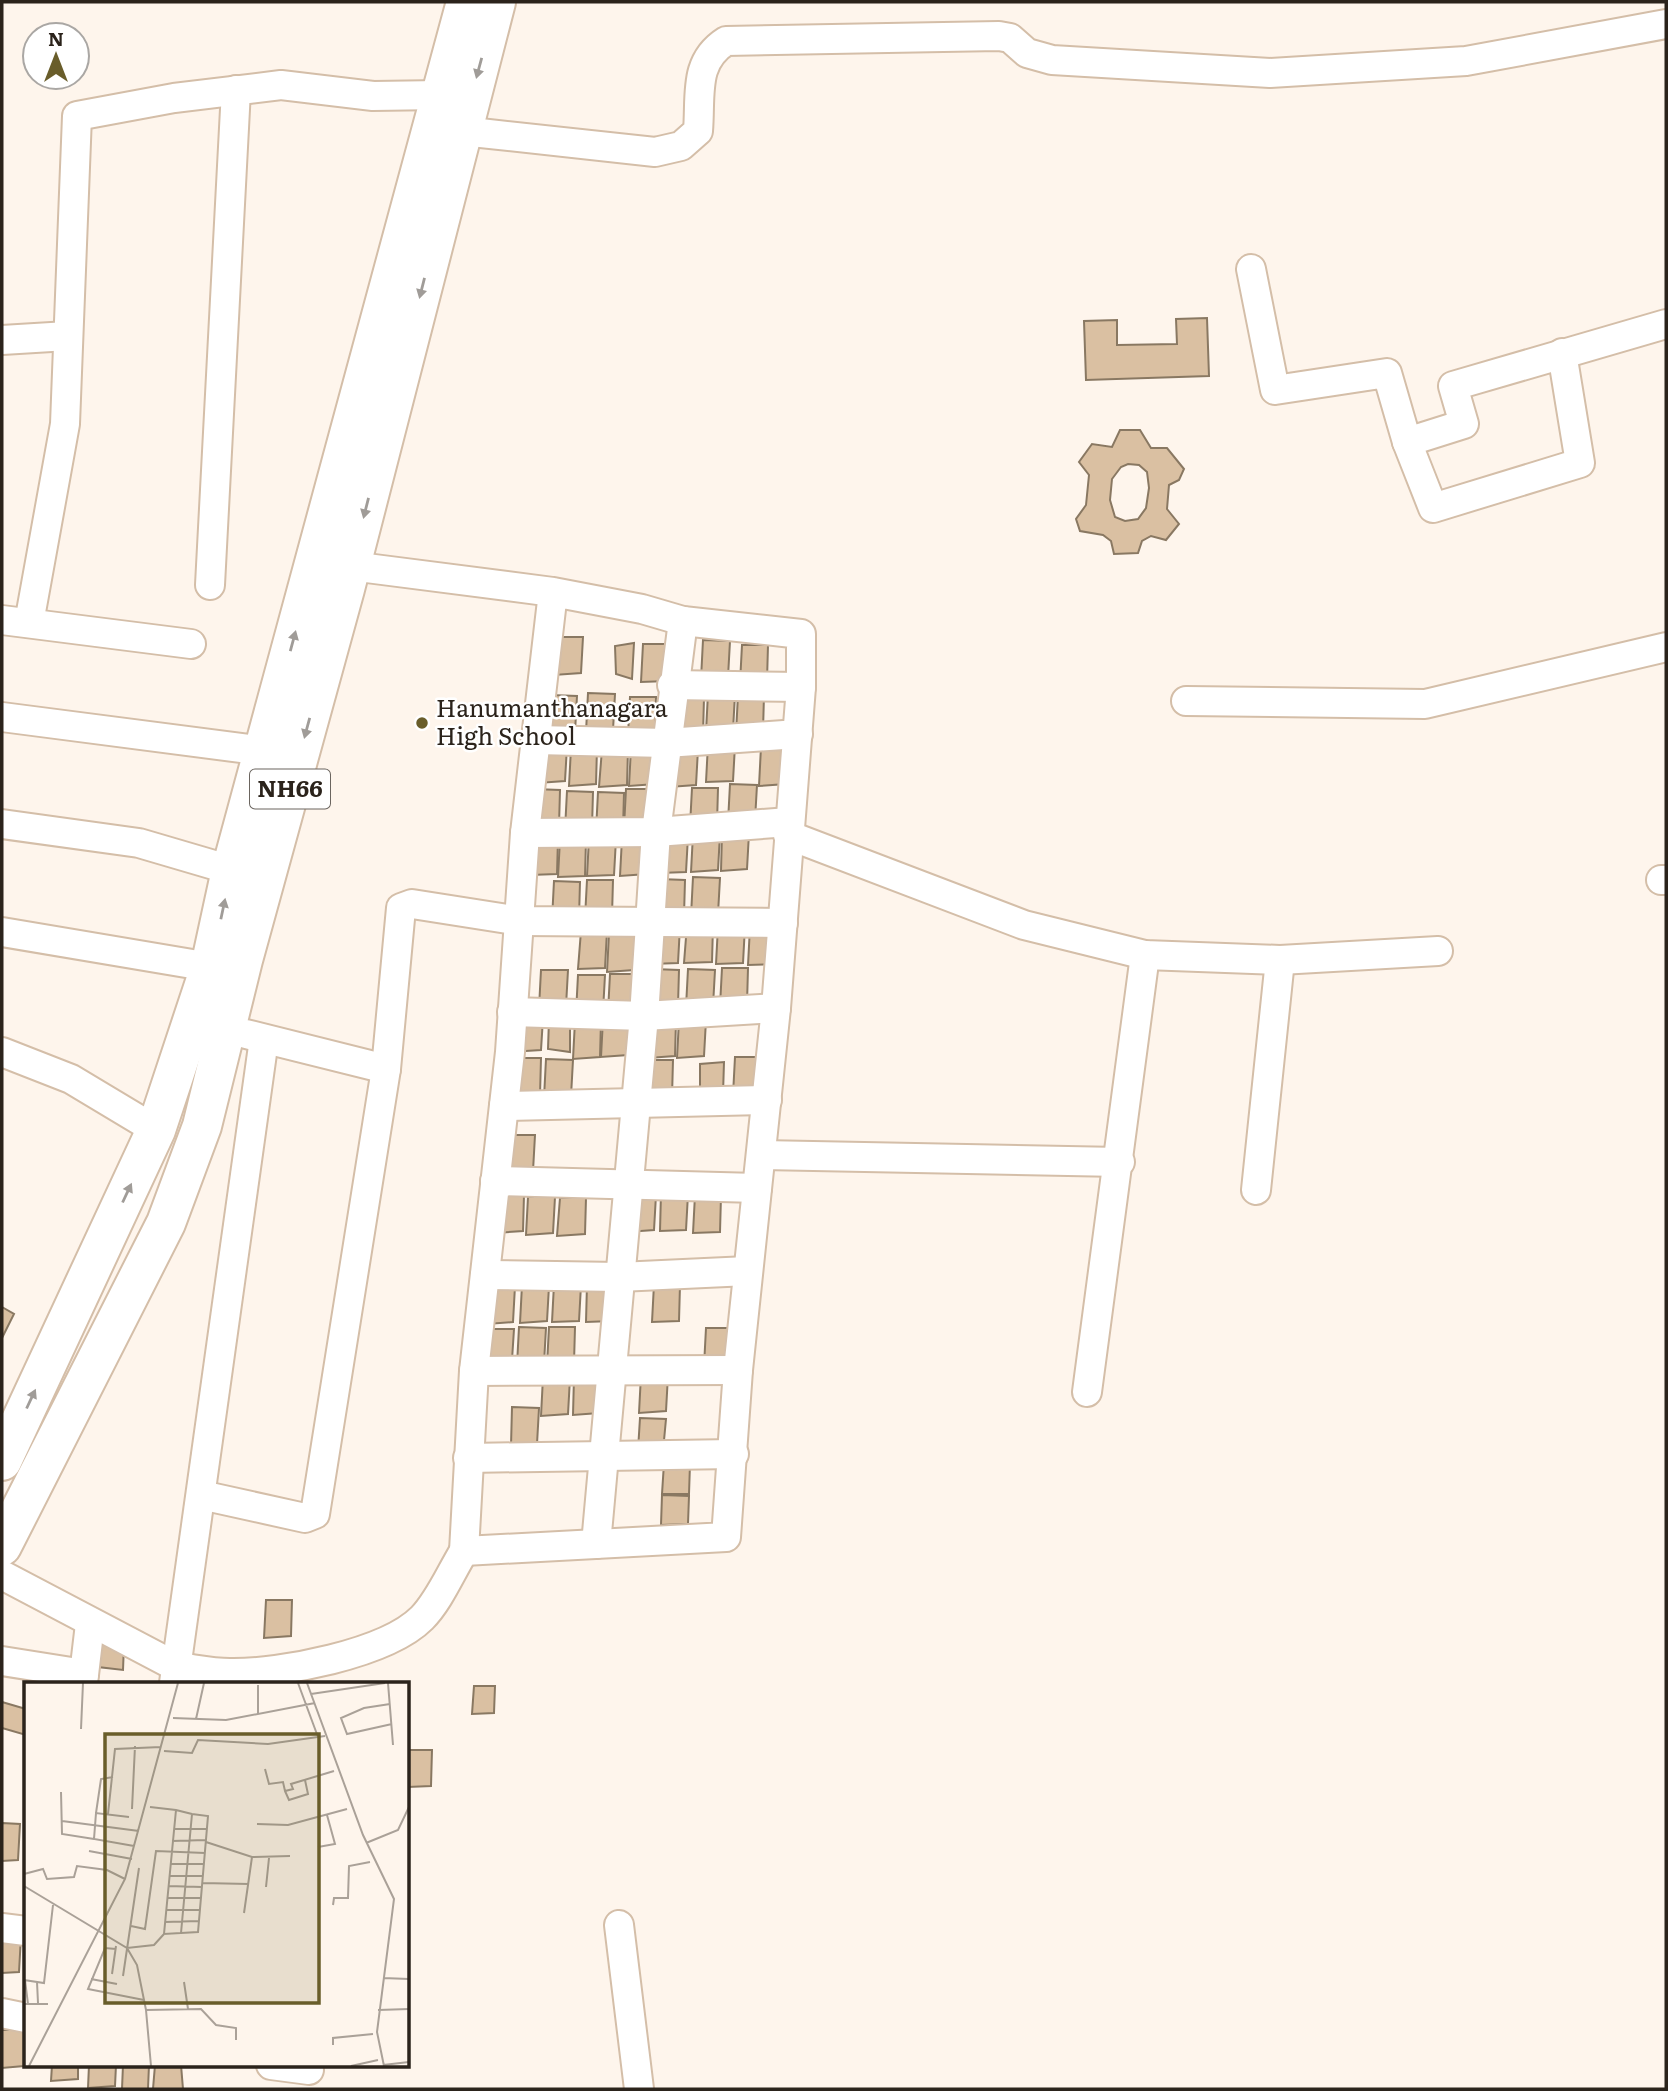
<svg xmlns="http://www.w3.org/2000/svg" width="1668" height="2091" font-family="Literata,serif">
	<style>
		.building { fill: #dac0a2; stroke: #897862; stroke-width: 2; fill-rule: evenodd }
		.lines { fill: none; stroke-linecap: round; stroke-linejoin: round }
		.minor-casing { stroke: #d4bea8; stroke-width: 32 }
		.highway-casing { stroke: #d4bea8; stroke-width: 42 }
		.minor { stroke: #fff; stroke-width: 28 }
		.highway { stroke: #fff; stroke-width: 38 }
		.oneway { fill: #a09c98 }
		.poi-dot { fill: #695d2a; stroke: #fff; stroke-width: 2.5 }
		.labels { text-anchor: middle; stroke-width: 5; stroke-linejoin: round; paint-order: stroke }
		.shield { fill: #fff; stroke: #6b655f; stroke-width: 2 }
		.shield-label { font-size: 23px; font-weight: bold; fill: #2b231b }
		.poi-label { font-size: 24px; fill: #2b231b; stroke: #fff; text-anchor: start }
		.inset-road { fill: none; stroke: #aaa198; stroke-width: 2 }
		.view { fill: #695d2a; fill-opacity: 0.15; stroke: #695d2a; stroke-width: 3.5 }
		.inset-edge { fill: none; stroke: #2b231b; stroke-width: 3.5 }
	</style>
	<rect width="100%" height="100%" fill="#fef5ec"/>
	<g class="building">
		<path d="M1207 318 1209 376 1086 380 1084 321 1117 320V345L1177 344 1176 319Z"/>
		<path d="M1120 430H1140L1151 448H1167L1184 469 1179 480 1169 485 1167 509 1179 524 1166 540 1151 536 1142 541 1138 553 1114 554 1111 541 1103 535 1080 531 1076 519 1086 505 1089 475 1079 462 1092 444 1112 447ZM1128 464 1139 465 1147 472 1149 488 1146 508 1138 519 1125 521 1115 517 1110 500 1112 479 1121 467Z"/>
		<path d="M556 637H583L581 673 554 675Z"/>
		<path d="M703 640 730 641 728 677 701 679Z"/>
		<path d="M634 643 632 679 616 674 615 646Z"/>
		<path d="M643 644H669L668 681 641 682Z"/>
		<path d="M742 645H768L767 681 740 683Z"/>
		<path d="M588 693 615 694 613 730 586 732Z"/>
		<path d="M708 693 735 694 733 730 706 732Z"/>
		<path d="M550 695 577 696 575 732 549 734Z"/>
		<path d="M738 695H764L763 731 736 733Z"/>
		<path d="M630 697H656L655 733 628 735Z"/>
		<path d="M678 697 704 698 703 734 676 735Z"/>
		<path d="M708 744 735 745 733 781 706 782Z"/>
		<path d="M540 745 567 746 565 781 538 783Z"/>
		<path d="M761 747 788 748 786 784 759 786Z"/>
		<path d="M571 748H597L596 784 569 786Z"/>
		<path d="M631 748H657L656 784 629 786Z"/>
		<path d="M672 748 698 749 696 785 669 787Z"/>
		<path d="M602 749H628L627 785 599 787Z"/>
		<path d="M730 784 757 785 755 820 728 822Z"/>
		<path d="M692 788H718L717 824 690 826Z"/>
		<path d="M534 789 560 790 559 826 532 828Z"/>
		<path d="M626 789H653L651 825 624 827Z"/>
		<path d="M567 791 593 792 592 828 565 830Z"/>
		<path d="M598 792 624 793 623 829 596 831Z"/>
		<path d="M722 833H749L747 869 721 871Z"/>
		<path d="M693 834H720L718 870 691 872Z"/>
		<path d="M661 835 688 836 686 872 660 873Z"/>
		<path d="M532 837 558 838 557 874 530 875Z"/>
		<path d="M589 838 616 839 614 875 587 876Z"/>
		<path d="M622 838H648L647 874 620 876Z"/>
		<path d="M560 839 586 840 585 876 558 877Z"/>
		<path d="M693 877 720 878 718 914 691 916Z"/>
		<path d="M659 879 685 880 684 916 657 918Z"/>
		<path d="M587 880H613L612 916 585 918Z"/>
		<path d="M554 881 580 882 579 918 552 920Z"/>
		<path d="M687 925 713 926 712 962 684 963Z"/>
		<path d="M653 926H680L678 963 651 964Z"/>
		<path d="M718 926H745L743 963 716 964Z"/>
		<path d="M750 927 777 928 775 964 748 965Z"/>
		<path d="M581 931H607L605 968 578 969Z"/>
		<path d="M609 933 635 934 634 970 607 972Z"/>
		<path d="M722 968H748L747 1004 720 1006Z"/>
		<path d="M653 969 679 970 678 1006 651 1007Z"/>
		<path d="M688 969 715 970 713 1006 686 1007Z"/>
		<path d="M541 970H568L566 1006 539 1008Z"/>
		<path d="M610 974H636L635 1010 608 1012Z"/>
		<path d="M578 975H605L603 1011 576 1013Z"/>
		<path d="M517 1017 543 1018 541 1050 510 1052Z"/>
		<path d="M549 1019 570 1020V1052L548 1049Z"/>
		<path d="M603 1019H629L628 1055 601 1057Z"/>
		<path d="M650 1019 676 1020 675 1056 648 1058Z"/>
		<path d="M679 1020H706L704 1056 677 1058Z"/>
		<path d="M575 1021H601L600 1057 573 1059Z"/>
		<path d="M735 1057H761L760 1094 733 1095Z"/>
		<path d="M515 1058H541L540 1095 512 1096Z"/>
		<path d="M546 1059 573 1060 571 1096 544 1098Z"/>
		<path d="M647 1060H673L672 1097 645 1098Z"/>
		<path d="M724 1062 723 1094 700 1091V1064Z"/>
		<path d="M508 1135H535L533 1171 506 1173Z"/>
		<path d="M661 1193 688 1194 686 1230 660 1231Z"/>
		<path d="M498 1194 524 1195 523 1231 496 1233Z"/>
		<path d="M629 1194 656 1195 654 1230 627 1232Z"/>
		<path d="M695 1195 721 1196 720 1232 693 1233Z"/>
		<path d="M528 1197H555L553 1233 526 1235Z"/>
		<path d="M560 1198H586L585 1234 557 1236Z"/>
		<path d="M554 1284 581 1285 579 1321 552 1322Z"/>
		<path d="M587 1284 614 1285 612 1321 586 1322Z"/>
		<path d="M654 1284 680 1285 679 1321 652 1322Z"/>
		<path d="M522 1285 549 1286 547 1321 520 1323Z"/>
		<path d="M488 1286H515L513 1322 487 1324Z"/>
		<path d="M2 1307 14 1314 2 1338Z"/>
		<path d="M519 1327 546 1328 544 1363 517 1365Z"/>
		<path d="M549 1327H575L574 1363 547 1365Z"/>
		<path d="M706 1328H732L731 1364 704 1366Z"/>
		<path d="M487 1329H514L512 1360 483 1361Z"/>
		<path d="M641 1375H668L666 1411 639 1413Z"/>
		<path d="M543 1377 570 1378 568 1414 541 1416Z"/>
		<path d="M574 1377H601L599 1413 573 1415Z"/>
		<path d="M512 1407 539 1408 537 1444 511 1446Z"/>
		<path d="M640 1418 666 1419 663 1451 638 1450Z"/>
		<path d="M664 1463 690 1464 689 1494H662Z"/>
		<path d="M662 1495 689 1496 688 1524 661 1525Z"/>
		<path d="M266 1600H292L291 1636 264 1638Z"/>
		<path d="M98 1643 124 1644 123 1670 98 1667Z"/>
		<path d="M474 1686H495L494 1713 472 1714Z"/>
		<path d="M2 1702 26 1709V1735L2 1728Z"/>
		<path d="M408 1750H432L431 1786 408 1787Z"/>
		<path d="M2 1823 20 1824 18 1860 2 1861Z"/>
		<path d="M2 1935 21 1936 19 1972 2 1973Z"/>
		<path d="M2 2030H25L24 2066 2 2068Z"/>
		<path d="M52 2065H78V2079L51 2081Z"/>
		<path d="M89 2065H116L115 2086 88 2088Z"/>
		<path d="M123 2065H149L148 2089H122Z"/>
		<path d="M155 2065H181L183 2089H153Z"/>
	</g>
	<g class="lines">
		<defs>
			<g id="minor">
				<path d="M462 131 655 152 681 146 698 131C701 95 693 62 726 41L999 36 1010 38 1027 53 1052 60 1270 73 1466 61 1666 24"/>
				<path d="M1251 269 1275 390 1387 373 1407 442 1464 424 1453 386 1666 324"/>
				<path d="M2 340 68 336"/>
				<path d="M1407 442 1433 508 1580 463 1562 353"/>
				<path d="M351 566 553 592 642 609 683 621 801 634V687L776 1008 738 1370 726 1537 464 1551 474 1371 510 1052 525 833 553 592"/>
				<path d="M210 585 236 90"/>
				<path d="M2 620 191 644"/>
				<path d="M29 623 65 424 77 116 174 98 281 85 373 96 441 95"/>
				<path d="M672 685 801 687"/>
				<path d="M1186 701 1425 704 1666 647"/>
				<path d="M2 717 264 751"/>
				<path d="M536 740 666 743 798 734"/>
				<path d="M2 824 139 843 231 870"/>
				<path d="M525 833 656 832 789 822"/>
				<path d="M788 835 1024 925 1145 955 1280 960 1438 951"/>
				<path d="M1661 880H1666"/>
				<path d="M2 932 210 967"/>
				<path d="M512 1012 644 1016 776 1008"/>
				<path d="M246 1034 386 1069"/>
				<path d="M2 1052 71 1079 156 1130"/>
				<path d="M504 1106 767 1100"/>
				<path d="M761 1155 1120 1162"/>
				<path d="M495 1181 757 1188"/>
				<path d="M1256 1190 1280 960"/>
				<path d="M485 1275 619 1277 748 1271"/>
				<path d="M474 1371 738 1370"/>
				<path d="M1087 1392 1145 955"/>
				<path d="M468 1458 734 1454"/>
				<path d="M201 1495 305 1518 315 1514 386 1069 401 908 412 904 520 921 783 923"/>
				<path d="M596 1544 644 1016 656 832 683 621"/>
				<path d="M2 1575 177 1667 189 1678"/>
				<path d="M2 1661 84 1674"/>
				<path d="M177 1667C194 1669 212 1673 230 1673 280 1674 386 1654 422 1618 439 1601 451 1572 464 1551"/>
				<path d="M83 1683 90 1624"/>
				<path d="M174 1683 264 1039"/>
				<path d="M619 1925 639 2089"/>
				<path d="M2 1928 26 1931"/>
				<path d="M2 2013 26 2018"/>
				<path d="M271 2065 309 2070"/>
			</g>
			<g id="highway">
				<path d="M2 1461 156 1130 210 967 231 870 466 2"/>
				<path d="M2 1546 166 1223 202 1126 243 960 345 589 496 2"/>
			</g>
		</defs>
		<use href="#minor" class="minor-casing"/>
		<use href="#highway" class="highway-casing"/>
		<use href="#minor" class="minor"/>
		<use href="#highway" class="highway"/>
	</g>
	<defs><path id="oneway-solid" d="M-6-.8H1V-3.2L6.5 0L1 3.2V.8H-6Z" transform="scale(1.75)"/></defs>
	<g class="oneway">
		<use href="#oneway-solid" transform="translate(479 68) rotate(105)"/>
		<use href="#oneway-solid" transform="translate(422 288) rotate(104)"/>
		<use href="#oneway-solid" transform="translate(366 508) rotate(104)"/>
		<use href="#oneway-solid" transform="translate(293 641) rotate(-75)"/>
		<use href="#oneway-solid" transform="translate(307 728) rotate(105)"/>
		<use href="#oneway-solid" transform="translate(223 909) rotate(-78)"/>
		<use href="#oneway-solid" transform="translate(127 1193) rotate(-65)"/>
		<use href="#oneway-solid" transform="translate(31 1399) rotate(-65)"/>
	</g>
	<circle class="poi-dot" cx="422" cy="723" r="7"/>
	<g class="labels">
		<rect class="shield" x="250" y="769.5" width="80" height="39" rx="5"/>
		<g class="shield-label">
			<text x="290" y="797">NH66</text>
		</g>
		<g class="poi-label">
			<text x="436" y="717">Hanumanthanagara<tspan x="436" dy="28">High School</tspan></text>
		</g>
	</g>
	<g transform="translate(24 1682)">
		<rect width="385" height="385" fill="#fef5ec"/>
		<path class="inset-road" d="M274 1 294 55M283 1 339 153 370 217 353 350 360 384M364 1 369 63M234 3V33M287 12 361 1M366 22 340 26 317 36 323 52 368 42M149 36 202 38 291 21M172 37 180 1M57 47 59 1M140 69 168 71 174 58 244 62 301 54M241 87 245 102 259 100 261 109 269 107 267 102 310 89M261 109 265 118 284 112 281 98M37 110 38 152 70 157M126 125 152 128 168 132 184 134 174 250 140 252 152 128M108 127 111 64M72 131 77 97 89 95M84 132 91 67 137 65M105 135 72 131 70 157 110 164M38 139 115 149M233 142 264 143 323 127M150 147H183M148 159 182 158M182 160 228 175 266 174M342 161 374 148 385 125M294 165 311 162 303 133M65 169 108 177M147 182H180M0 192 19 187 23 197 50 195 53 184 83 188 101 197M145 194H179M178 201 225 202M0 204 103 266 130 263 140 252M144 204 178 205M242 205 245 176M143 216H177M309 223 310 216H324L325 184 346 180M142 228H176M220 231 228 175M141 240 175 239M107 244 121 247 132 169 181 171M157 251 168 132M103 266 113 283 122 328M92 267 81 266 64 307 120 318M88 292 92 264M99 294 115 186M359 296 385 297M67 297 93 302M0 298 20 301 29 223M1 298 4 322M13 300 14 321M160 300 164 327M0 322H24M354 328 385 327M309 363V356L349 352M359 383 385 380M5 384 101 197 154 1M127 384 122 328 177 327 192 343 212 346V358M327 384 354 378"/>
		<path class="view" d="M81 52H295V321H81Z"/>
		<rect width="385" height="385" class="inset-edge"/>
	</g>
	<rect width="1668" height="2091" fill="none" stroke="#2b231b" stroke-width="7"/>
	<g transform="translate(56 56)"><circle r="33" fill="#ffffff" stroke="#aaa7a4" stroke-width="2"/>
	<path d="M0-5L12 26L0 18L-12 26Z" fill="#695d2a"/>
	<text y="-10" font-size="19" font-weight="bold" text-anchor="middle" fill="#2b231b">N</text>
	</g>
</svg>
